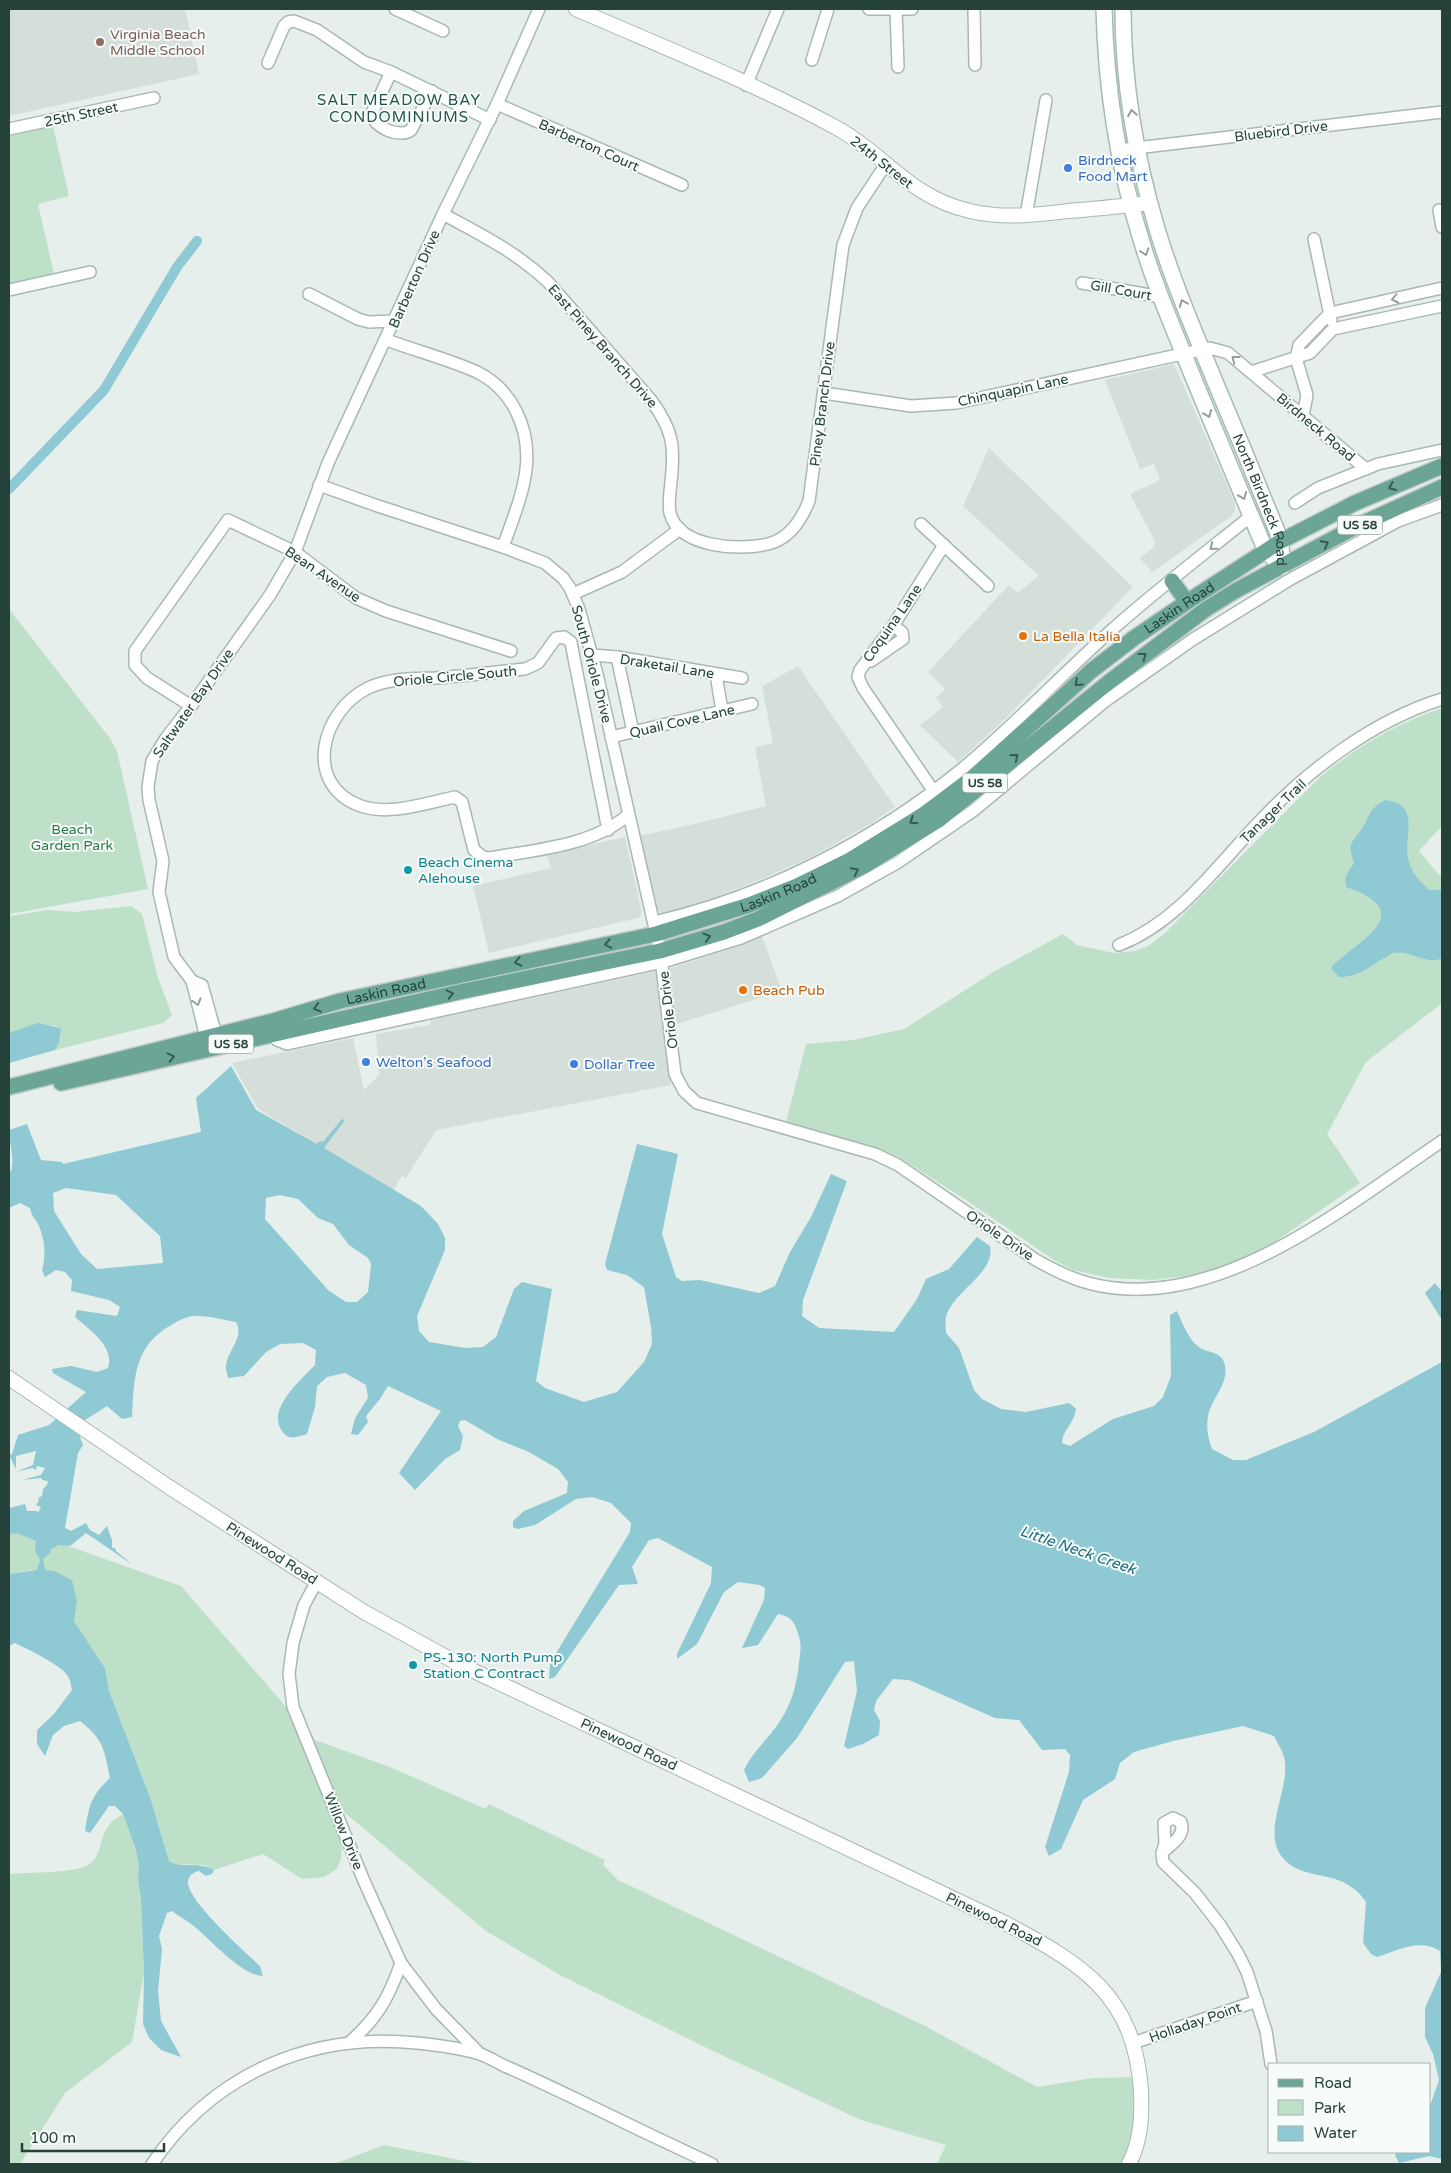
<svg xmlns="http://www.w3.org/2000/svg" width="1451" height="2173" font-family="'Varela Round',sans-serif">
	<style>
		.built { fill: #d4dfda }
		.green { fill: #bfe0c8 }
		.water { fill: #8ec9d4; fill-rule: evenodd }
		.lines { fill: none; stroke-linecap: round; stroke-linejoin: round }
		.canal { stroke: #8ec9d4; stroke-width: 10 }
		.minor-casing { stroke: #a8b8b2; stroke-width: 14 }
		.tertiary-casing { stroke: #a8b8b2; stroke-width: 16 }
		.secondary-casing { stroke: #a4bbb3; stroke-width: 18 }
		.primary-casing { stroke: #c2cac8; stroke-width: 18 }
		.minor { stroke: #fff; stroke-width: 11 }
		.tertiary { stroke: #fff; stroke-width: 14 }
		.secondary { stroke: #fff; stroke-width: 15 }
		.primary { stroke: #6aa596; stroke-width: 15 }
		.oneway { stroke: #92a09c }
		.oneway2 { stroke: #365b51 }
		.education-dot { fill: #8d6e63; stroke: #f7fbf9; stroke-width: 2 }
		.shop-dot { fill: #3f7fe0; stroke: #f7fbf9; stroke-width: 2 }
		.food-dot { fill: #e8710a; stroke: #f7fbf9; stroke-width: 2 }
		.culture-dot { fill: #0f9aa8; stroke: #f7fbf9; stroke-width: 2 }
		.labels { text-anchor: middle; stroke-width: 4; stroke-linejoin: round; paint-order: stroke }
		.shield { fill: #f7fbf9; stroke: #637a73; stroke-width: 1 }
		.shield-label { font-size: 12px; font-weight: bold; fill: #24423a }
		.education-label { font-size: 14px; fill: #785e54; stroke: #f7fbf9; text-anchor: start }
		.street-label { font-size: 14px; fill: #24423a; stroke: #f7fbf9 }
		.shop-label { font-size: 14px; fill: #366cbe; stroke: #f7fbf9; text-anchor: start }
		.food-label { font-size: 14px; fill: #c56008; stroke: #f7fbf9; text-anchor: start }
		.park-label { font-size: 14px; fill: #2d7a4b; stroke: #f7fbf9 }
		.culture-label { font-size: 14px; fill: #0d838f; stroke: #f7fbf9; text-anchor: start }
		.neighbourhood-label { font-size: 15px; letter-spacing: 1px; fill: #1f5548; stroke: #f7fbf9 }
		.water-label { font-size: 15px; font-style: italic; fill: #1c6f80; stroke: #f7fbf9 }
	</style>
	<rect width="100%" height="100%" fill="#e6efeb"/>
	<g class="built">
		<path d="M9 9H185L199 74 9 116Z"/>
		<path d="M1174 364 1235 503V510L1232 516 1152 572 1140 558 1153 548 1155 541 1130 494 1160 480 1154 464 1140 469 1105 380Z"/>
		<path d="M989 448 1133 587 1002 722 958 762 920 725 943 707 936 698 945 689 928 672 1009 585 1018 593 1039 576 963 506Z"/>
		<path d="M798 666 895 807 872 823 809 858 764 878 699 904 665 914 660 912 657 909 639 836 699 823 766 806 755 747 773 743 762 686Z"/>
		<path d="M625 837 642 913 638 918 489 953 473 886 551 868 547 854Z"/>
		<path d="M762 936 782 991 664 1028 671 1085 436 1130 406 1178 402 1176 393 1191 324 1148 344 1120 342 1119 323 1143 317 1144 258 1109 232 1063 353 1038 364 1090 379 1075 376 1034 430 1025V1020L671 968 743 945Z"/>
	</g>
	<g class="green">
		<path d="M53 126 69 196 38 204 54 274 9 285V136Z"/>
		<path d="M9 609 109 737 117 751 148 889 9 914Z"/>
		<path d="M1442 708V826L1419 851 1439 875 1442 873V1003L1366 1062 1327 1134 1360 1183 1266 1248 1226 1266 1194 1275 1153 1280 1109 1278 1073 1270 1054 1260 972 1204 899 1157 874 1147 786 1122 806 1044 853 1040 904 1029 995 971 1063 934 1077 945 1113 953 1135 951 1148 946 1164 934 1319 778C1356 747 1396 724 1442 708Z"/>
		<path d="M131 906 142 914 158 978 172 1015 163 1023 55 1050 59 1043 61 1028 52 1025 9 1033V916L48 910 75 912Z"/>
		<path d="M9 1525 181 1586 315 1740 390 1767 486 1809 489 1804 605 1860 603 1865 618 1880 925 2026 1037 2087 1093 2078 1148 2077 1147 2114 1134 2164H937L946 2145 861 2120 711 2050 560 1975 486 1931 344 1812 341 1859 337 1869 324 1877 302 1879 263 1854 214 1870 205 1865 172 1864 169 1861 150 1797 109 1691 105 1668 74 1621 77 1602 32 1570 9 1574Z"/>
		<path d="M123 1814 135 1847 139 1865 138 1880 141 1900 144 1973 132 2042 65 2093 20 2164H9V1874C28 1872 75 1874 90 1864 107 1851 94 1829 123 1814Z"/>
		<path d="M384 2145 470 2162 475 2164H334Z"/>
	</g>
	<g class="water">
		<path d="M1385 800C1423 804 1402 837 1409 862 1412 874 1421 882 1429 890H1442V958C1427 966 1410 949 1393 953 1388 955 1383 959 1379 961 1366 970 1355 977 1339 977L1331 969 1333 965C1364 938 1417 911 1346 887 1344 876 1348 872 1354 863 1347 841 1352 844 1363 827 1371 814 1369 809 1385 800Z"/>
		<path d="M38 1023 61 1028 59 1043 55 1050 9 1063V1033Z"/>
		<path d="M231 1066 256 1110 317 1144 320 1141 323 1142 342 1119 345 1120 324 1148 421 1206 438 1224 445 1238V1250L417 1316 419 1331 429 1342 465 1348 483 1347 496 1337 514 1289 522 1282 552 1289 536 1381 545 1388 584 1402 617 1392 644 1362 652 1344 651 1327 644 1287 627 1275 607 1270 605 1264 637 1144 678 1154 662 1234 676 1277 682 1281 700 1280 759 1293 775 1286 790 1252 811 1217 831 1174 847 1181 803 1300 802 1316 819 1328 894 1332 917 1299 926 1279 949 1269 977 1237 990 1246C996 1273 952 1292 946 1317 945 1322 946 1328 946 1333L959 1348 974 1390 982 1399 1001 1409 1026 1412 1069 1403 1076 1409C1073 1426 1063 1429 1062 1443L1070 1446 1113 1419 1154 1406 1163 1397 1171 1376 1170 1315 1177 1311C1183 1324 1189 1342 1202 1349 1210 1353 1220 1352 1224 1362 1231 1382 1212 1397 1208 1416 1206 1427 1208 1439 1212 1449L1233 1460H1246L1314 1432 1442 1362V2159L1429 2156 1399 2163 1395 2155 1397 2152H1430V2106L1439 2080 1433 2054 1425 2037V2008L1441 1972 1440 1951C1419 1938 1399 1950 1377 1957L1371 1954 1363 1943 1366 1902C1360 1893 1353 1887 1343 1882 1323 1873 1298 1876 1283 1858 1260 1831 1292 1787 1284 1757 1282 1750 1277 1742 1274 1736L1243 1726 1173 1741 1134 1752 1120 1763 1115 1779 1083 1800 1061 1849 1049 1856 1045 1847 1069 1772 1070 1755 1065 1749 1042 1750 1019 1720 995 1718 909 1680 893 1679 876 1701 874 1710 880 1721 879 1735 863 1744 848 1749 844 1746 857 1691 854 1661 845 1662 797 1738 762 1778 749 1782 744 1770C752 1753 767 1740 778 1724 791 1706 797 1685 799 1663 800 1654 802 1645 799 1637 795 1623 793 1617 778 1614L758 1645 742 1648 764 1600 765 1588 760 1585 738 1582 724 1592 697 1644 677 1659V1654L711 1583 712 1567 658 1538 649 1540 632 1567 638 1584 619 1585 555 1677 549 1679 550 1663 630 1532 631 1523 611 1503 592 1497 576 1499 535 1525 518 1529 513 1527V1521L524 1511 567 1493 568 1482 558 1469 529 1452 497 1439 465 1420 460 1421 458 1426 463 1436 460 1450 445 1459 415 1490 399 1473 441 1411 388 1386 380 1399 366 1416 368 1422 358 1435 351 1434 355 1418 368 1398 366 1385 345 1373 327 1377 317 1386 315 1407 307 1434C297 1437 289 1441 282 1431 266 1409 301 1380 315 1365L316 1350 303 1343 280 1344 266 1352 244 1376 228 1378C228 1375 225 1369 226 1366 227 1350 245 1338 236 1322 224 1320 210 1316 198 1316 190 1315 180 1320 173 1324 134 1345 134 1377 132 1417L122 1419 107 1406 85 1420 80 1437 83 1445 78 1453 65 1528 71 1531 86 1523 90 1530 99 1535 107 1526 112 1540V1548H115L116 1551 133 1565 86 1533 70 1546 59 1545 51 1549 50 1553 43 1559 45 1570 54 1571 72 1580 77 1602 74 1621 105 1668 109 1691 150 1797 169 1861C180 1869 199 1861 214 1870L212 1874 206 1876 199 1871C193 1872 187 1877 188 1884 192 1905 243 1950 260 1966L263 1976C241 1975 212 1941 195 1927 188 1921 180 1917 172 1911L167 1913 159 1936 162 1949 158 1991 161 2021 181 2057 161 2050 149 2038 143 2024 144 1973 141 1900 138 1880 139 1865 135 1847 123 1814 115 1806H109L90 1833 85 1831C89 1805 91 1796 110 1778 104 1749 104 1740 80 1721L64 1726 53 1735 45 1756 37 1744V1730L54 1714 72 1690C71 1687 71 1682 69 1678 64 1666 27 1649 15 1643L9 1646V1574L37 1570 40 1560 35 1551 36 1541 17 1533 14 1534 9 1533V1508L25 1504 27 1511H37L38 1513 41 1507 36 1505 39 1500 38 1498 42 1496 43 1489 47 1485 48 1481 42 1480V1478L22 1480 41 1475 45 1468 37 1466 36 1470 32 1468 16 1472 33 1465 36 1451 16 1456V1469L9 1455 12 1454 18 1435 49 1425 86 1392 53 1373 52 1369 71 1366 97 1372 108 1368C115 1347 90 1330 75 1317L77 1310 117 1316 120 1307 109 1300 71 1291 72 1280 65 1272 56 1270 45 1277 42 1270C46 1256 45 1240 39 1226 36 1219 31 1216 30 1208L20 1203 9 1208V1172L11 1171C15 1159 9 1143 9 1130L27 1124 41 1160 62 1162 63 1164 201 1132 196 1098ZM66 1188 116 1195 160 1236 163 1263 97 1269 81 1254 54 1211 53 1193ZM280 1195 298 1199 318 1218 333 1224 349 1245 368 1258 371 1264 368 1292 357 1302H346L328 1290 265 1219 266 1198Z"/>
		<path d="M1435 1283 1442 1292V1320L1425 1293Z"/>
	</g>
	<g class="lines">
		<path class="canal" d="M9 489 104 390 177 267 197 241"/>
		<defs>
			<g id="minor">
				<path d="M395 9 443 31"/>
				<path d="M869 9H912"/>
				<path d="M974 9 975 65"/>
				<path d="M896 10 898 67"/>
				<path d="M812 60 828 9"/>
				<path d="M268 63 284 26 288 22 294 21 317 30 364 62 391 72 490 120"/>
				<path d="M391 72 372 113C372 127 400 139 411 130L432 91"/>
				<path d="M746 85 778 9"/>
				<path d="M497 104 682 185"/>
				<path d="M9 129 154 98"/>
				<path d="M1119 150 1442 112"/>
				<path d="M1439 210 1442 227"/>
				<path d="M443 214C481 235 515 251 548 282L651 400C673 430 675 446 671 482 670 493 668 503 670 513 679 548 740 551 768 544 789 539 801 521 809 501L843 245 857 208 886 164"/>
				<path d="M1026 216 1046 100"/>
				<path d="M1314 239 1331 320"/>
				<path d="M1082 283 1161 297"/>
				<path d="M9 290 90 272"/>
				<path d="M309 294 358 319 369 322 394 321"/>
				<path d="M387 340C416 351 448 359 477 372 495 381 507 393 516 411 540 458 519 501 503 547"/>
				<path d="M1251 372 1310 353 1333 329 1442 306"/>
				<path d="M824 393 911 406 956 403 1210 348 1228 353 1366 469"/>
				<path d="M1303 416 1307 395 1296 358 1299 345 1330 313 1442 288"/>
				<path d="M319 485 375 505 503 547 545 563 563 578 570 588 579 609 597 674 660 951 675 1074 684 1091 697 1103 875 1154 898 1165 1036 1260C1052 1269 1069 1278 1088 1283 1213 1317 1346 1206 1442 1141"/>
				<path d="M1295 503 1318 488 1378 464 1442 450"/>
				<path d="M921 524 988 586"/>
				<path d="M573 594 622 572 680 529"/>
				<path d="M592 655 617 657 742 678"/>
				<path d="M617 657 633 732"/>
				<path d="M871 661 903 639 902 632 893 626"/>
				<path d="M716 674 722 711"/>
				<path d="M191 706 147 678 135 665V651L228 520 295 552 356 598 386 611 511 651"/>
				<path d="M611 737 752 704"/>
				<path d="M937 796 863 688 858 677 860 670 893 626 944 545"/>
				<path d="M608 830 573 653 571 642 564 637 556 638 538 663 525 669C495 672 465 676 435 678 412 679 389 678 368 688 321 711 302 785 361 806 390 816 426 803 455 797L462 802 474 850 483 857 489 858C534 850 592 846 628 815"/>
				<path d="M654 922C764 897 874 841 962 769 1015 725 1062 674 1114 628 1158 589 1205 553 1251 516"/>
				<path d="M1119 945C1178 922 1216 867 1258 823 1308 770 1372 721 1442 699"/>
				<path d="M192 981 174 957 159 892 163 861 149 800 148 787 152 761 166 738 191 706 270 595 295 552 328 463 443 214 497 104 539 9"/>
				<path d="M272 1034 277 1040 287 1044 663 962 741 938 838 896 897 863 973 811 1104 702 1192 640 1289 580 1398 521 1442 505"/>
				<path d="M206 1037 192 981 202 985 216 1035"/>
				<path d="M317 1581 304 1605 293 1643 289 1674 293 1707 364 1881 401 1963 436 2009 480 2054"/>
				<path d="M1173 1818 1181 1822C1186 1836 1171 1844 1162 1853L1165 1843 1164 1823Z"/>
				<path d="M1162 1853 1163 1862 1195 1893 1220 1925 1238 1954 1247 1972 1266 2031 1271 2064"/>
				<path d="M351 2041C378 2017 389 1997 401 1963"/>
				<path d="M1133 2043 1257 2001"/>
				<path d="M152 2164C213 2074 310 2032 417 2043 437 2045 460 2048 480 2054 489 2057 498 2063 507 2067 530 2077 553 2088 576 2099 621 2121 667 2143 712 2164"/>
			</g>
			<g id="tertiary">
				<path d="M576 9C663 47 754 83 837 128 887 156 909 197 970 211 1003 219 1035 215 1068 211 1095 209 1123 206 1150 203"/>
				<path d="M9 1378 169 1487 364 1612 457 1663 1005 1923C1082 1964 1134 1994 1141 2090 1142 2116 1141 2141 1129 2164"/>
			</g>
			<g id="secondary">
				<path d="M1104 9C1106 85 1117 162 1140 236 1154 284 1174 330 1193 377 1217 435 1241 493 1266 551L1282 567"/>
				<path id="s1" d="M1123 9C1123 82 1136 158 1157 229 1173 282 1195 333 1216 384 1238 436 1260 489 1281 541L1282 567"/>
			</g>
			<g id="primary">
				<path d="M1172 581 1187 602"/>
				<path d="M61 1083 459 992 660 951 724 932 758 919 864 866 940 819 1109 682 1206 609 1235 591 1359 525 1442 487"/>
				<path id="s2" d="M9 1087 273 1021 340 1001 656 934 749 905 797 886 850 860 923 815 971 779 1091 671 1134 638 1187 602 1281 541 1355 503 1442 466"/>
			</g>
		</defs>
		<use href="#minor" class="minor-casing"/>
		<use href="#tertiary" class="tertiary-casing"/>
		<use href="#secondary" class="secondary-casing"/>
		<use href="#primary" class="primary-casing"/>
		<use href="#minor" class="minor"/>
		<use href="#tertiary" class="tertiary"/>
		<use href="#secondary" class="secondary"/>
		<use href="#primary" class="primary"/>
	</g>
	<defs><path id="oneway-chevron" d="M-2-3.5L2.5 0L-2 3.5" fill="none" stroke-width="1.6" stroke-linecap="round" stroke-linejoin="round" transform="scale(1.25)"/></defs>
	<g class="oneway">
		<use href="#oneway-chevron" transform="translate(1132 113) rotate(-99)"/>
		<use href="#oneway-chevron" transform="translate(1145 252) rotate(72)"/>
		<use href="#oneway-chevron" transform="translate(1395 299) rotate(168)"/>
		<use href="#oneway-chevron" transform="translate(1183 303) rotate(-111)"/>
		<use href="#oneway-chevron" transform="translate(1235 359) rotate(-142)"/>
		<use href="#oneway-chevron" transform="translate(1208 414) rotate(67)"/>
		<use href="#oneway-chevron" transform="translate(1243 496) rotate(68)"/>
		<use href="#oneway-chevron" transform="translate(1213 547) rotate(141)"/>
		<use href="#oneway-chevron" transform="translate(197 1002) rotate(74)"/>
	</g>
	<g class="oneway2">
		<use href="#oneway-chevron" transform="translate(1392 487) rotate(157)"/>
		<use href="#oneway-chevron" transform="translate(1325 544) rotate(-28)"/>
		<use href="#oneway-chevron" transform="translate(1143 656) rotate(-37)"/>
		<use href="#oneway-chevron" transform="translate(1078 683) rotate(138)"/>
		<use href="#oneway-chevron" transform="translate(1015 757) rotate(-39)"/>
		<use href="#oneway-chevron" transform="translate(913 821) rotate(147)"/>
		<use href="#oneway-chevron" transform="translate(855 871) rotate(-27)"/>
		<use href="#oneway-chevron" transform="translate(707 937) rotate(-17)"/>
		<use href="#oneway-chevron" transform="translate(608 944) rotate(169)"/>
		<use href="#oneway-chevron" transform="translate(518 962) rotate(168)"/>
		<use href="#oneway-chevron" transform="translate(450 994) rotate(-13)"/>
		<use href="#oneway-chevron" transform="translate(317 1008) rotate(164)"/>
		<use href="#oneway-chevron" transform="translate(171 1057) rotate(-13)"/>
	</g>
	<circle class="education-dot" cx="100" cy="42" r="5"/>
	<g class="shop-dot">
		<circle cx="1068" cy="168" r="5"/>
		<circle cx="366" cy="1062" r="5"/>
		<circle cx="574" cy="1064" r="5"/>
	</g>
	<g class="food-dot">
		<circle cx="1023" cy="636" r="5"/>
		<circle cx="743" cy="990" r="5"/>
	</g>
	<g class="culture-dot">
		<circle cx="408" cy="870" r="5"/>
		<circle cx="413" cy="1665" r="5"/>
	</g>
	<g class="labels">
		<g class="shield">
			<rect x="1337.5" y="515.5" width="45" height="19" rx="4"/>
			<rect x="962.5" y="773.5" width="45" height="19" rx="4"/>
			<rect x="208.5" y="1034.5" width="45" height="19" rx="4"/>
		</g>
		<g class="shield-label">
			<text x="1360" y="529">US 58</text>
			<text x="985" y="787">US 58</text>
			<text x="231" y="1048">US 58</text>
		</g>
		<g class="education-label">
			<text x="110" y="39">Virginia Beach<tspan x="110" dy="16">Middle School</tspan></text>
		</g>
		<g class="street-label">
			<text transform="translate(81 114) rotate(-12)" y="5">25th Street</text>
			<text transform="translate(1281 131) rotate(-7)" y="5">Bluebird Drive</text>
			<text transform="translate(589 145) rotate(24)" y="5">Barberton Court</text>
			<text transform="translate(882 162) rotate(38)" y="5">24th Street</text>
			<text transform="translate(414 279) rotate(-66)" y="5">Barberton Drive</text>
			<text transform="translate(1121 290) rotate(10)" y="5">Gill Court</text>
			<text transform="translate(603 346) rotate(49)" y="5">East Piney Branch Drive</text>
			<text transform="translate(1013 390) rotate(-12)" y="5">Chinquapin Lane</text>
			<text transform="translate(822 404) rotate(-83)" y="5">Piney Branch Drive</text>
			<text transform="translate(1316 427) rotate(40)" y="5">Birdneck Road</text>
			<text dy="5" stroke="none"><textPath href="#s1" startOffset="514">North Birdneck Road</textPath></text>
			<text transform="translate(323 574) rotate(34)" y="5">Bean Avenue</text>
			<text dy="5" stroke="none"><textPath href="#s2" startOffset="1289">Laskin Road</textPath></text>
			<text transform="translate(892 623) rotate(-55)" y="5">Coquina Lane</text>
			<text transform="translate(592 664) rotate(75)" y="5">South Oriole Drive</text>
			<text transform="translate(667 666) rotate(9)" y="5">Draketail Lane</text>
			<text transform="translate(455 676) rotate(-5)" y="5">Oriole Circle South</text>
			<text transform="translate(193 703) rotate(-55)" y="5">Saltwater Bay Drive</text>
			<text transform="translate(682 721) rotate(-13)" y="5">Quail Cove Lane</text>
			<text transform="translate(1273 811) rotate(-44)" y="5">Tanager Trail</text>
			<text dy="5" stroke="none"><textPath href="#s2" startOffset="794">Laskin Road</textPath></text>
			<text dy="5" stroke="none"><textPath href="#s2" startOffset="389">Laskin Road</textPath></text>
			<text transform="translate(668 1010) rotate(-97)" y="5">Oriole Drive</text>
			<text transform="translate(1000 1235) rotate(34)" y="5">Oriole Drive</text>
			<text transform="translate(272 1553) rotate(32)" y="5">Pinewood Road</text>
			<text transform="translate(629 1744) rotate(25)" y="5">Pinewood Road</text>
			<text transform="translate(344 1831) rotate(68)" y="5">Willow Drive</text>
			<text transform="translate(994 1919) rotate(26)" y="5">Pinewood Road</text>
			<text transform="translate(1195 2022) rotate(-19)" y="5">Holladay Point</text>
		</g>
		<g class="shop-label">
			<text x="1078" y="165">Birdneck<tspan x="1078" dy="16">Food Mart</tspan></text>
			<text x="376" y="1067">Welton’s Seafood</text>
			<text x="584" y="1069">Dollar Tree</text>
		</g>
		<g class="food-label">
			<text x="1033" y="641">La Bella Italia</text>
			<text x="753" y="995">Beach Pub</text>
		</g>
		<g class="park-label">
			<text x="72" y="834">Beach<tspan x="72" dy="16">Garden Park</tspan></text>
		</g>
		<g class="culture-label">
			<text x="418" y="867">Beach Cinema<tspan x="418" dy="16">Alehouse</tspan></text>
			<text x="423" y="1662">PS-130: North Pump<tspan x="423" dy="16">Station C Contract</tspan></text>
		</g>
		<g class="neighbourhood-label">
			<text x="399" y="105">SALT MEADOW BAY<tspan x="399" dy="17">CONDOMINIUMS</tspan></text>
		</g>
		<g class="water-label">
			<text transform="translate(1078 1550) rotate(19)" y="5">Little Neck Creek</text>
		</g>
	</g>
	<rect width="1451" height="2173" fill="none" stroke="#24423a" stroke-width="20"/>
	<rect x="1268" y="2063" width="162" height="90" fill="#f7fbf9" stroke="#a3b1ad"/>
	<rect x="1278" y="2079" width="25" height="8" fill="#6aa596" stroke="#a3b1ad"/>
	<text x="1314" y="2088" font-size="15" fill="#24423a">Road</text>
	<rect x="1278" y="2100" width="25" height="15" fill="#bfe0c8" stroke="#a3b1ad"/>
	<text x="1314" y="2113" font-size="15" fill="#24423a">Park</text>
	<rect x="1278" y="2126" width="25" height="15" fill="#8ec9d4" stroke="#a3b1ad"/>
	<text x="1314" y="2138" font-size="15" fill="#24423a">Water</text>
	<path d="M22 2143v8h142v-8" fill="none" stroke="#24423a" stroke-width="2.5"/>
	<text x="30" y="2143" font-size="15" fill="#24423a" stroke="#f7fbf9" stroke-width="4" paint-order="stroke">100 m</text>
</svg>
